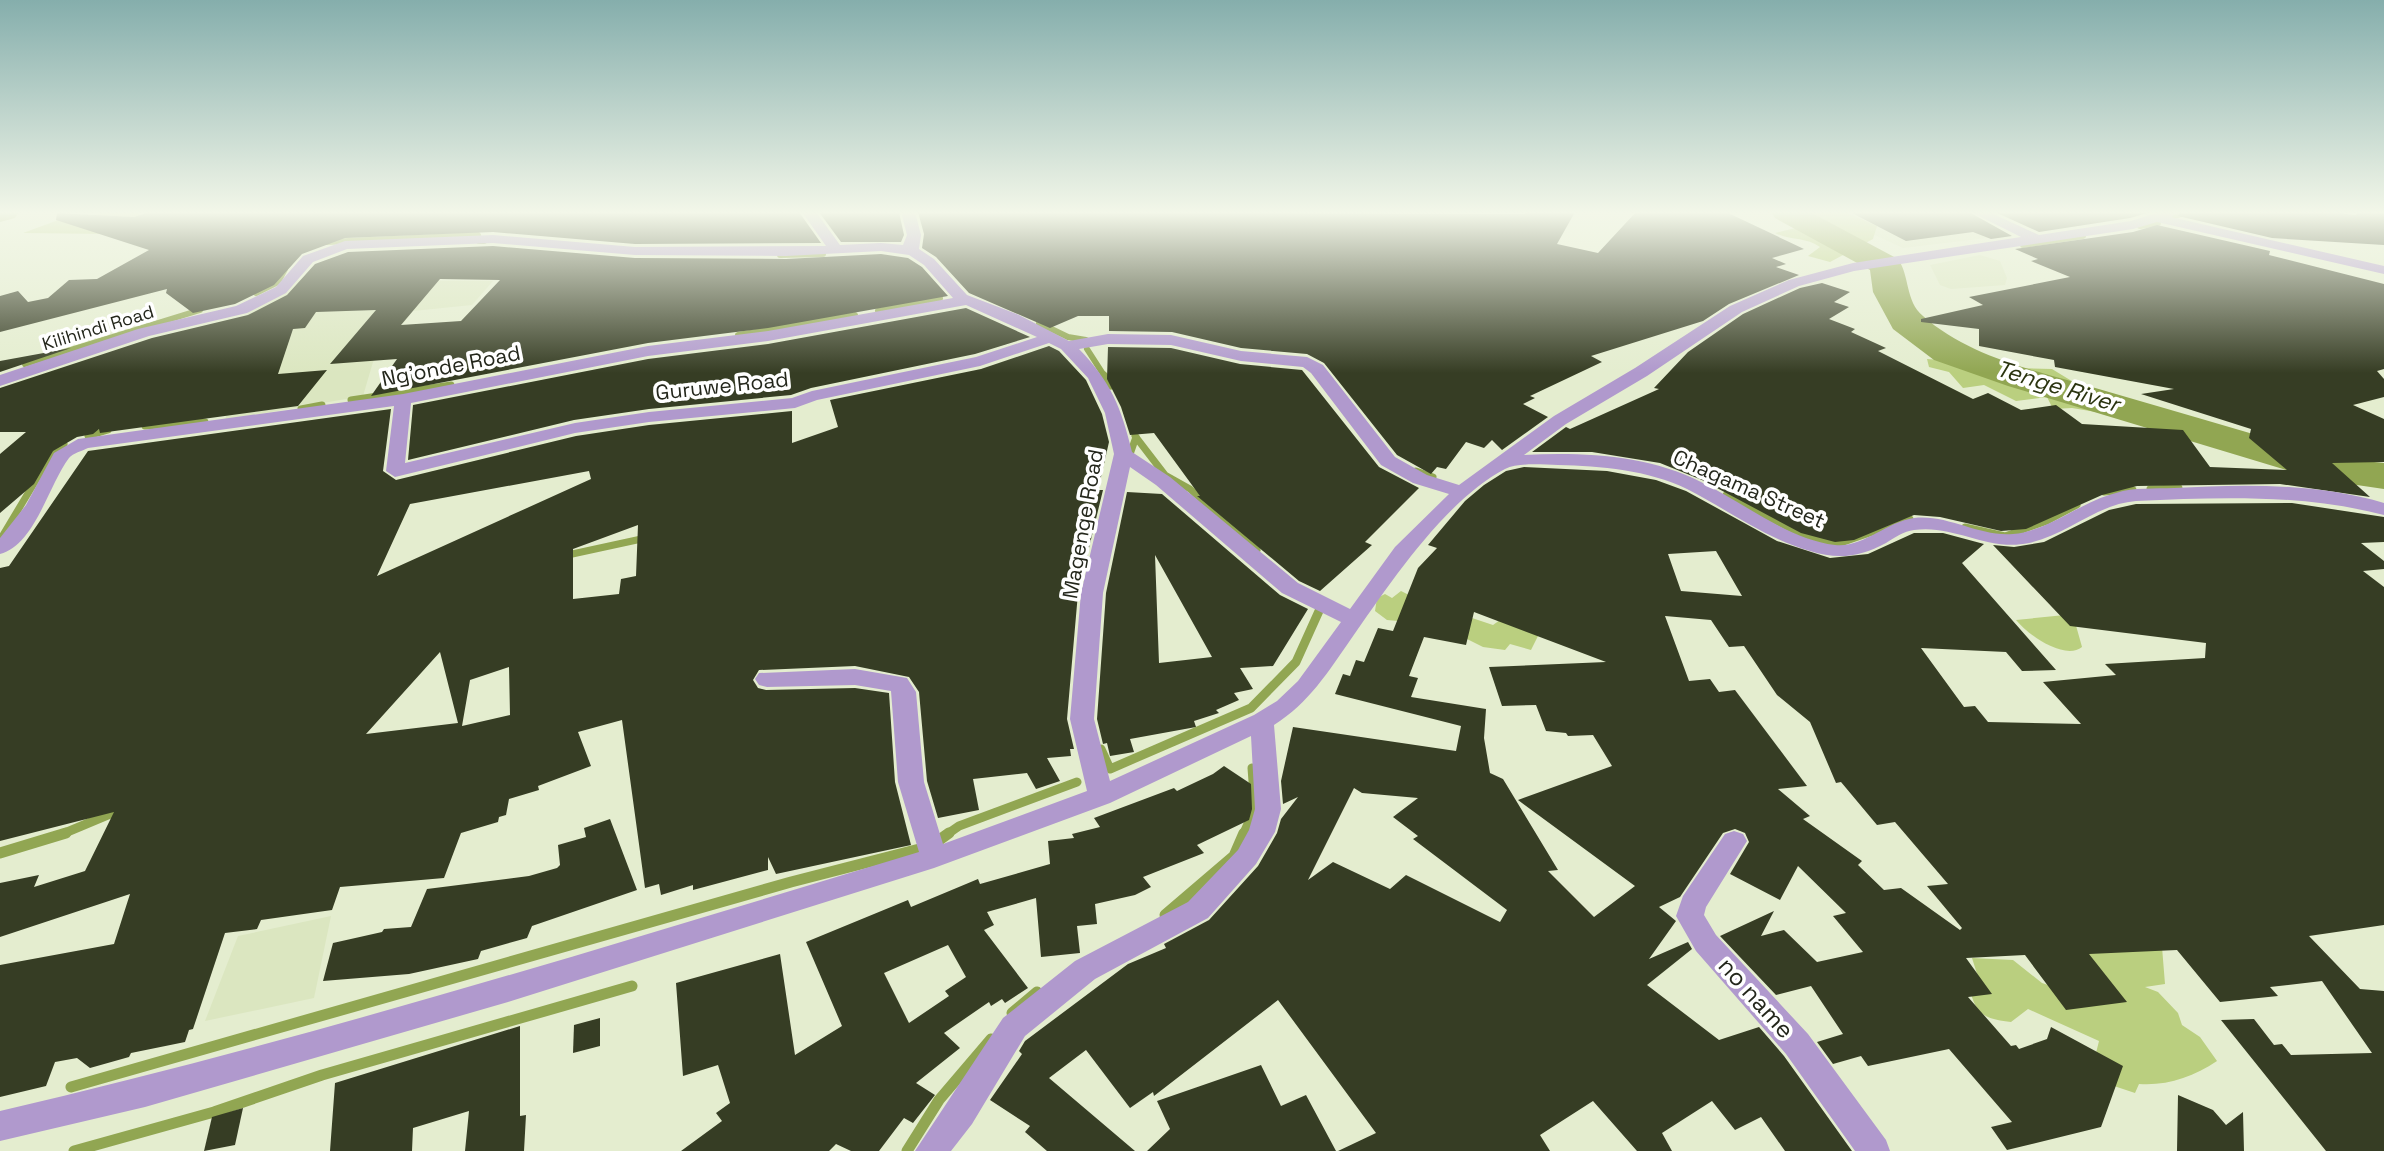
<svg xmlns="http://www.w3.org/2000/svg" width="2384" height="1151" font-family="'Space Grotesk',sans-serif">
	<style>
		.built { fill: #dbe6c0 }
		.green { fill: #bacf7f }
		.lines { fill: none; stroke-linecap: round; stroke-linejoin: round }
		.stream-far3 { stroke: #91a652; stroke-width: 6 }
		.stream-far2 { stroke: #91a652; stroke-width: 7 }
		.stream-far1 { stroke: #91a652; stroke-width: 9 }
		.stream { stroke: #91a652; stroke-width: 11 }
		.river { fill: #91a652; fill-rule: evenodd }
		.building { fill: #363d24; fill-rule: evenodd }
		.minor { fill: #b099cd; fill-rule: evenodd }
		.labels { text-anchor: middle; stroke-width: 7; stroke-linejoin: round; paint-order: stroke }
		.far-street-label { font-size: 18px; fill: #24271c; stroke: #fff }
		.street-label { font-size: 21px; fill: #24271c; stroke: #fff }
		.water-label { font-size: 23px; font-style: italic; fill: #2b3410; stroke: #fff }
		.near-street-label { font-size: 24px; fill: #24271c; stroke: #fff }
	</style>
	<rect width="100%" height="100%" fill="#e4edcf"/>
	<g class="built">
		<path d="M1825 212H1961L2012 235 1903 248Z"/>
		<path d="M1980 255 2000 261 2007 278 2005 285 1951 289 1940 285 1930 265Z"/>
		<path d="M288 280 493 281 472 305 413 311 373 362 363 396 225 420 251 336H238L252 303Z"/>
		<path d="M331 916 314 998 205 1021 238 936Z"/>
	</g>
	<g class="green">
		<path d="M104 212H141L138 214 144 215 108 234 23 233 61 219 85 218Z"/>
		<path d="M1733 212H1845L1877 226 1873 239 1830 262 1808 256 1820 247C1806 237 1791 241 1775 233L1804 226 1774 212Z"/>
		<path d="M1960 357 1998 361 2015 368 2052 369 2093 394 2124 405 2126 417 2072 408 2053 409 2047 397 2016 401 1984 385 1963 388 1949 372 1929 367 1927 359 1955 361Z"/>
		<path d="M1401 591 1409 595 1398 621 1387 620 1375 611 1377 598 1385 594 1392 598Z"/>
		<path d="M2065 615 2075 622 2082 647C2065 661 2028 635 2016 620Z"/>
		<path d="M1466 616 1493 625 1500 620 1539 634 1531 650 1510 644 1505 650 1483 647 1467 639Z"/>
		<path d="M2072 939 2162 947 2165 984 2145 987 2158 992 2178 1013 2182 1025 2200 1037 2217 1061C2193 1077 2167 1086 2139 1084L2135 1093 2111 1085 2096 1053 2099 1041 2028 1009 2011 1022C1987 1019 1976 1016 1970 990L1979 980 1972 958 2013 960 2042 983 2054 987Z"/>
	</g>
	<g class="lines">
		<g class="stream-far3">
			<path d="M2170 218 2186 212"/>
			<path d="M2140 226 2158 223"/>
			<path d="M327 242 478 235 479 241H484"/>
			<path d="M2023 245 2083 236"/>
			<path d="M780 255 823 254"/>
			<path d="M256 293 278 282 285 269"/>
			<path d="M878 311 940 298"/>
			<path d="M1039 323 1068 337 1086 340"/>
			<path d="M738 335 855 315"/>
			<path d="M1087 349 1105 377"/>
			<path d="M25 364 200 310"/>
		</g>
		<g class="stream-far2">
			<path d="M1104 375 1111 386"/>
			<path d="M351 400 451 385"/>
			<path d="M301 409 322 405"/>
			<path d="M145 426 205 422"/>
			<path d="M88 436 108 430"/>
			<path d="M1135 436 1165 475 1190 489 1257 550"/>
			<path d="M1129 457 1136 437"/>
			<path d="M1416 471 1433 477"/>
			<path d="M2150 489 2179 488"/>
			<path d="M2104 492 2133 490"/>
			<path d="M1726 495 1797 532 1835 545 1910 519"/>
			<path d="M1965 527 2005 536 2047 521 2077 505"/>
			<path d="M0 540 51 455 64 444"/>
			<path d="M563 556 646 538"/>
		</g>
		<g class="stream-far1">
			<path d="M1101 749 1110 769 1251 708 1296 662 1319 611"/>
			<path d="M60 835 122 809"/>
			<path d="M946 835 959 826 1077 782"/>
			<path d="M1243 835 1255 808 1252 768"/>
		</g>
		<g class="stream">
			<path d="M0 853 66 833"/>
			<path d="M1165 915 1234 856 1244 833"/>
			<path d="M1012 1013 1037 992"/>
			<path d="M71 1087 791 882 931 846 949 833"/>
			<path d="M74 1151 214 1112 322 1075 632 986"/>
			<path d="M907 1151 939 1100 991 1039"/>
		</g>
		<g class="river">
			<path d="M0 212H19L15 218 0 222Z"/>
			<path d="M1771 212H1810L1898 259C1910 276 1905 301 1923 316 1973 360 2046 373 2109 392 2184 414 2260 436 2335 458L2384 463V489L2316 479 2008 386 1934 360 1893 329 1873 292 1870 270 1775 218Z"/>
		</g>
	</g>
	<g class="building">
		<path d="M149 212H799L821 243 635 244 493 232 345 238 302 254 274 285 235 304 193 313 166 293 167 289 0 332V296L18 291 28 302 48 298 69 280 97 279 149 250 56 220 57 213 134 217Z"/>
		<path d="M819 212H899L904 235 901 242H841Z"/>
		<path d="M918 212 1525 214V212H1575L1557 244 1598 253 1636 212H1726L1804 249 1772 258 1786 264 1776 267 1799 275 1729 304 1703 321 1591 356 1602 362 1530 396 1535 398 1523 404 1548 417 1502 450 1492 440 1484 448 1466 442 1446 469 1437 467 1431 474 1397 455 1324 363 1307 354 1241 348 1172 332 1109 331V316H1078L1050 328 969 293 936 257 922 248 924 234Z"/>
		<path d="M1850 212H1969L2012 236 1991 239 1973 232 1906 241Z"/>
		<path d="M1995 212H2151L2130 218 2039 232Z"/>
		<path d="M2181 212H2330L2356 215 2357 212H2384V245L2272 238 2178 216Z"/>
		<path d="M2157 225 2270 251 2269 255 2384 284V369L2377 371 2384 379V397L2353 405 2384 419V462L2332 463 2370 497 2280 484 2137 486 2102 495 2026 529 2001 531 1940 517 1914 515 1854 540 1835 542 1801 533 1702 480 1660 463 1592 452H1532L1566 427 1570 429 1659 389 1654 388 1688 352 1743 314 1800 288 1822 283 1850 292 1834 302 1849 307 1829 319 1855 329 1851 332 1886 348 1878 351 1973 399 1988 393 2021 410 2056 405 2082 424 2183 430 2210 467 2287 470 2249 438 2251 429 2141 394 2174 389 2055 367 2054 360 1979 346V329L1921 322V319L1983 305 1969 297 2070 277 2031 261 2038 259 2015 249 2133 232Z"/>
		<path d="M493 246 635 258 786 259 881 254 908 258 922 267 948 296 768 328 648 343 371 396 397 359 330 364 376 310 316 312 305 328 293 329 278 374 327 370 298 406 100 433 99 429 93 434 77 437 53 451 34 484 0 513V454L26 432H0V388L152 338 248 315 287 295 315 264 348 252ZM440 279 500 280 461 321 401 325Z"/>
		<path d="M966 308 1030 337 975 354 811 388 791 395 649 409 574 420 408 460 413 405 648 359 768 344Z"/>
		<path d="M1049 346 1059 351 1086 380 1102 414 1109 442 1098 490H1103L1078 593 1067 719 1074 749H1070L1071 756 1047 758 1060 781 1036 789 1027 773 973 779 979 810 938 818 927 781 919 692 909 677 855 666 759 670 753 680 758 688 766 690 855 688 889 693 895 782 911 845 776 874 768 857V870L693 890V885L661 895 659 884 645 888 622 720 578 732 591 766 538 786 539 790 509 799 506 815 499 817 498 822 461 833 444 878 340 887 332 910 261 920 257 929 225 933 193 1029 189 1030 185 1042 131 1053 129 1057 90 1068 77 1058 55 1062 46 1086 0 1097V965L114 944 130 894 0 937V883L39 875 34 887 85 871 114 812 0 841V568L9 566 88 451 391 409 383 471 396 480 576 436 649 425 792 411V443L838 427 830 400 981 369ZM589 471 591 479 377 576 410 504ZM638 525 636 576 621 579 619 594 573 599V549ZM440 652 458 723 366 734ZM509 667 510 715 462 726 470 680Z"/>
		<path d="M1108 347 1171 348 1240 364 1302 370 1379 467 1419 488 1365 542 1372 545 1320 591 1299 581 1197 496H1200L1154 433 1130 435 1121 407 1107 379Z"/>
		<path d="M71 348 0 372V361Z"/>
		<path d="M1524 467 1607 471 1656 480 1686 491 1777 541 1830 558 1868 554 1914 533H1943L1984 544 1962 563 2056 670 2022 671 2006 652 1921 648 1964 707 1975 706 1988 722 2081 724 2043 682 2116 675 2105 664 2205 658 2206 643 2070 626 1993 545 2014 547 2044 542 2109 510 2136 504 2292 503 2384 517V542L2361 543 2384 561V569L2363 571 2384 587V925L2309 936 2360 989 2384 991V1151H2326L2221 1020 2254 1019 2274 1045 2282 1044 2291 1055 2372 1053 2322 981 2270 987 2278 996 2220 1002 2177 950 2089 954 2127 1002 2066 1010 2025 955 1966 958 1992 994 1968 997 2011 1046 2016 1045 2019 1049 2047 1039 2051 1027 2123 1066 2101 1127 2007 1150 1991 1127 2012 1122 1949 1049 1868 1066 1861 1056 1833 1064 1817 1042 1843 1034 1811 986 1776 995 1720 936 1774 911 1761 936 1784 930 1817 962 1863 952 1833 916 1846 913 1798 866 1780 900 1730 874 1749 842 1745 833 1735 829 1723 833 1680 897 1659 907 1676 921 1649 959 1688 942 1692 949 1647 985 1719 1040 1759 1027 1784 1056 1852 1151H1785L1761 1117 1735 1130 1712 1101 1662 1133 1672 1151H1637L1593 1101 1540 1135 1550 1151H1338L1376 1133 1278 1000 1154 1096 1153 1092 1130 1108 1086 1050 1049 1078 1135 1151H1047L1025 1132 1030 1126 990 1100 1022 1054 1019 1051 1025 1041 1128 964 1166 948 1164 944 1209 920 1258 866 1277 833 1281 819 1298 797 1283 804 1281 781 1293 727 1456 751 1461 726 1335 694 1343 674 1350 676 1356 660 1364 662 1378 628 1393 631 1418 568 1437 548 1428 545 1465 501 1484 485 1506 471ZM1716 551 1742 596 1681 591 1668 554ZM1474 612 1606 662 1489 667 1502 706 1536 705 1546 731 1566 733 1568 736 1593 735 1612 766 1518 800 1635 886 1594 917 1548 871 1558 870 1503 779 1490 773 1484 738 1486 709 1411 697 1418 678 1409 676 1424 637 1466 645ZM1665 616 1711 620 1729 647 1744 646 1777 695 1810 722 1836 783 1841 782 1877 825 1895 822 1948 884 1927 886 1962 928 1960 930 1901 888 1884 890 1858 865 1862 861 1803 819 1810 816 1778 789 1807 786 1735 690 1719 692 1710 679 1689 681ZM1354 788 1362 793 1418 798 1393 817 1418 836 1413 839 1507 910 1500 922 1406 875 1390 889 1333 862 1308 880Z"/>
		<path d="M1127 492 1162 494 1280 595 1308 609 1273 666 1240 668 1253 689 1234 693 1239 700 1216 710 1219 713 1194 721 1196 727 1130 739 1134 752 1110 756 1107 743 1103 744 1097 719 1106 593ZM1155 555 1212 657 1159 663Z"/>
		<path d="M1224 766 1251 784 1252 809 1249 820 1197 845 1204 853 1143 877 1151 887 1135 895 1095 904 1097 924 1077 926 1080 953 1041 957 1036 898 987 912 994 925 984 930 1028 988 1005 1003 1002 999 991 1006 989 1002 944 1033 960 1048 916 1083 935 1095 913 1123 904 1118 879 1151H851L836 1144 829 1151H681L722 1121 716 1113 730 1103 718 1065 683 1076 676 983 780 954 795 1055 842 1026 806 942 908 900 911 907 978 879 980 884 1050 864 1048 841 1074 838 1072 834 1100 827 1094 818 1174 788 1177 791 1213 774ZM948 945 966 977 945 991 949 996 909 1023 884 973Z"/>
		<path d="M610 819 637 890 532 926 527 938 481 951 478 959 409 974 323 981 333 943 382 932 384 929 411 927 427 889 529 876 557 868 560 865 558 845 586 837 584 828Z"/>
		<path d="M600 1018V1046L573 1053 574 1025Z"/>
		<path d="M520 1026V1116L526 1115 524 1151H465L469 1111 413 1128 412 1151H330L335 1083Z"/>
		<path d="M1261 1065 1281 1106 1306 1095 1336 1151H1147L1170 1129 1157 1101Z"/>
		<path d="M2178 1095 2213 1110 2226 1125 2243 1112 2244 1151H2177Z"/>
		<path d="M243 1108 235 1145 204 1151 212 1117Z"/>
	</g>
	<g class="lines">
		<g class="minor">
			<path d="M802 212H816L840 245 881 243 903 245 907 235 901 212H915L921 235 919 249 934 259 967 295 1019 315 1069 341 1108 334 1171 335 1241 351 1307 357 1323 365 1395 457 1427 475 1459 485 1554 416 1635 368 1730 306 1789 280 1853 263 2021 237 1971 212H1989L2039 235 2131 221 2159 212H2179L2171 217 2384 266V274L2157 222 2133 229 1854 271 1799 286 1742 312 1647 376 1566 424 1524 455C1583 452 1648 455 1701 482 1743 502 1787 539 1835 545 1863 548 1886 522 1914 518 1948 514 1979 537 2013 534 2049 531 2080 502 2116 493 2134 487 2154 489 2174 488 2244 484 2316 483 2384 503V515C2302 494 2221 497 2136 501 2097 504 2067 535 2029 543 1988 552 1954 524 1914 530 1904 531 1894 538 1886 543 1860 557 1838 560 1810 551 1765 538 1728 510 1687 489 1648 470 1601 466 1558 465 1543 465 1519 462 1505 469 1444 501 1389 585 1351 639 1328 672 1309 703 1274 725L1281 809 1275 832 1256 864 1208 918 1095 979 1025 1036 972 1124 951 1151H915L1003 1018 1075 961 1188 902 1238 850 1249 830 1255 809 1251 736 1110 803 934 868 508 1002 145 1107 0 1141V1111C310 1039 614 944 919 852L898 782 891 691 855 685 767 687 759 685 755 679 759 673 855 669 907 678 916 692 924 782 943 844 1087 791 1070 719 1081 593 1114 454 1105 413 1088 378 1061 349 1049 343 980 366 817 400 795 408 649 422 575 433 395 477 386 471 394 406 88 448C82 451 73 453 69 458 49 484 35 545 0 554V538L26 505 54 453 78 439 403 394 648 346 768 331 953 298 924 265 909 255 881 251 786 256 635 255 493 243 347 249 313 262 286 293 247 313 149 336 0 386V375L138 329 236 306 276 287 303 256 345 241 493 235 635 247 826 246ZM966 305 1037 337 976 357 812 391 792 398 649 412 575 423 405 463 411 403 648 356 768 341ZM1108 344 1171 345 1241 361 1303 367 1311 373 1381 465 1413 483 1449 494 1395 547 1350 609 1298 583 1170 477 1132 452C1121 407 1111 382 1079 349ZM1130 467 1156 485 1282 593 1341 622 1298 681 1277 701 1254 715 1110 781 1094 719 1103 593Z"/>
			<path d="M1734 831 1743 834 1747 841 1706 907 1704 915 1716 935 1808 1034 1886 1140 1890 1151H1855L1786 1054 1696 951 1676 916 1683 896 1725 834Z"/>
		</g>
	</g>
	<linearGradient id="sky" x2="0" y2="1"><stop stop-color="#85aeac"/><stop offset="0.57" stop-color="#f3f7e9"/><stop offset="1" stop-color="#f3f7e9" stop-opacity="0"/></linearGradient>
	<rect width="2384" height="373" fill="url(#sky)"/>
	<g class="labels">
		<g class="far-street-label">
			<text transform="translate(98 328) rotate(-17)" y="6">Kilihindi Road</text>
		</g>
		<g class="street-label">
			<text transform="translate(451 366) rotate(-11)" y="7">Ng'onde Road</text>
			<text transform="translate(722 386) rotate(-6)" y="7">Guruwe Road</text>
			<text transform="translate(1749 489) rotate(24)" y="7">Chagama Street</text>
			<text transform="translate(1083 524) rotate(-80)" y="7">Magenge Road</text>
		</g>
		<g class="water-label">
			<text transform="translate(2058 386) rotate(17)" y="8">Tenge River</text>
		</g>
		<g class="near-street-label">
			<text transform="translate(1756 998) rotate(48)" y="8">no name</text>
		</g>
	</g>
</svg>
